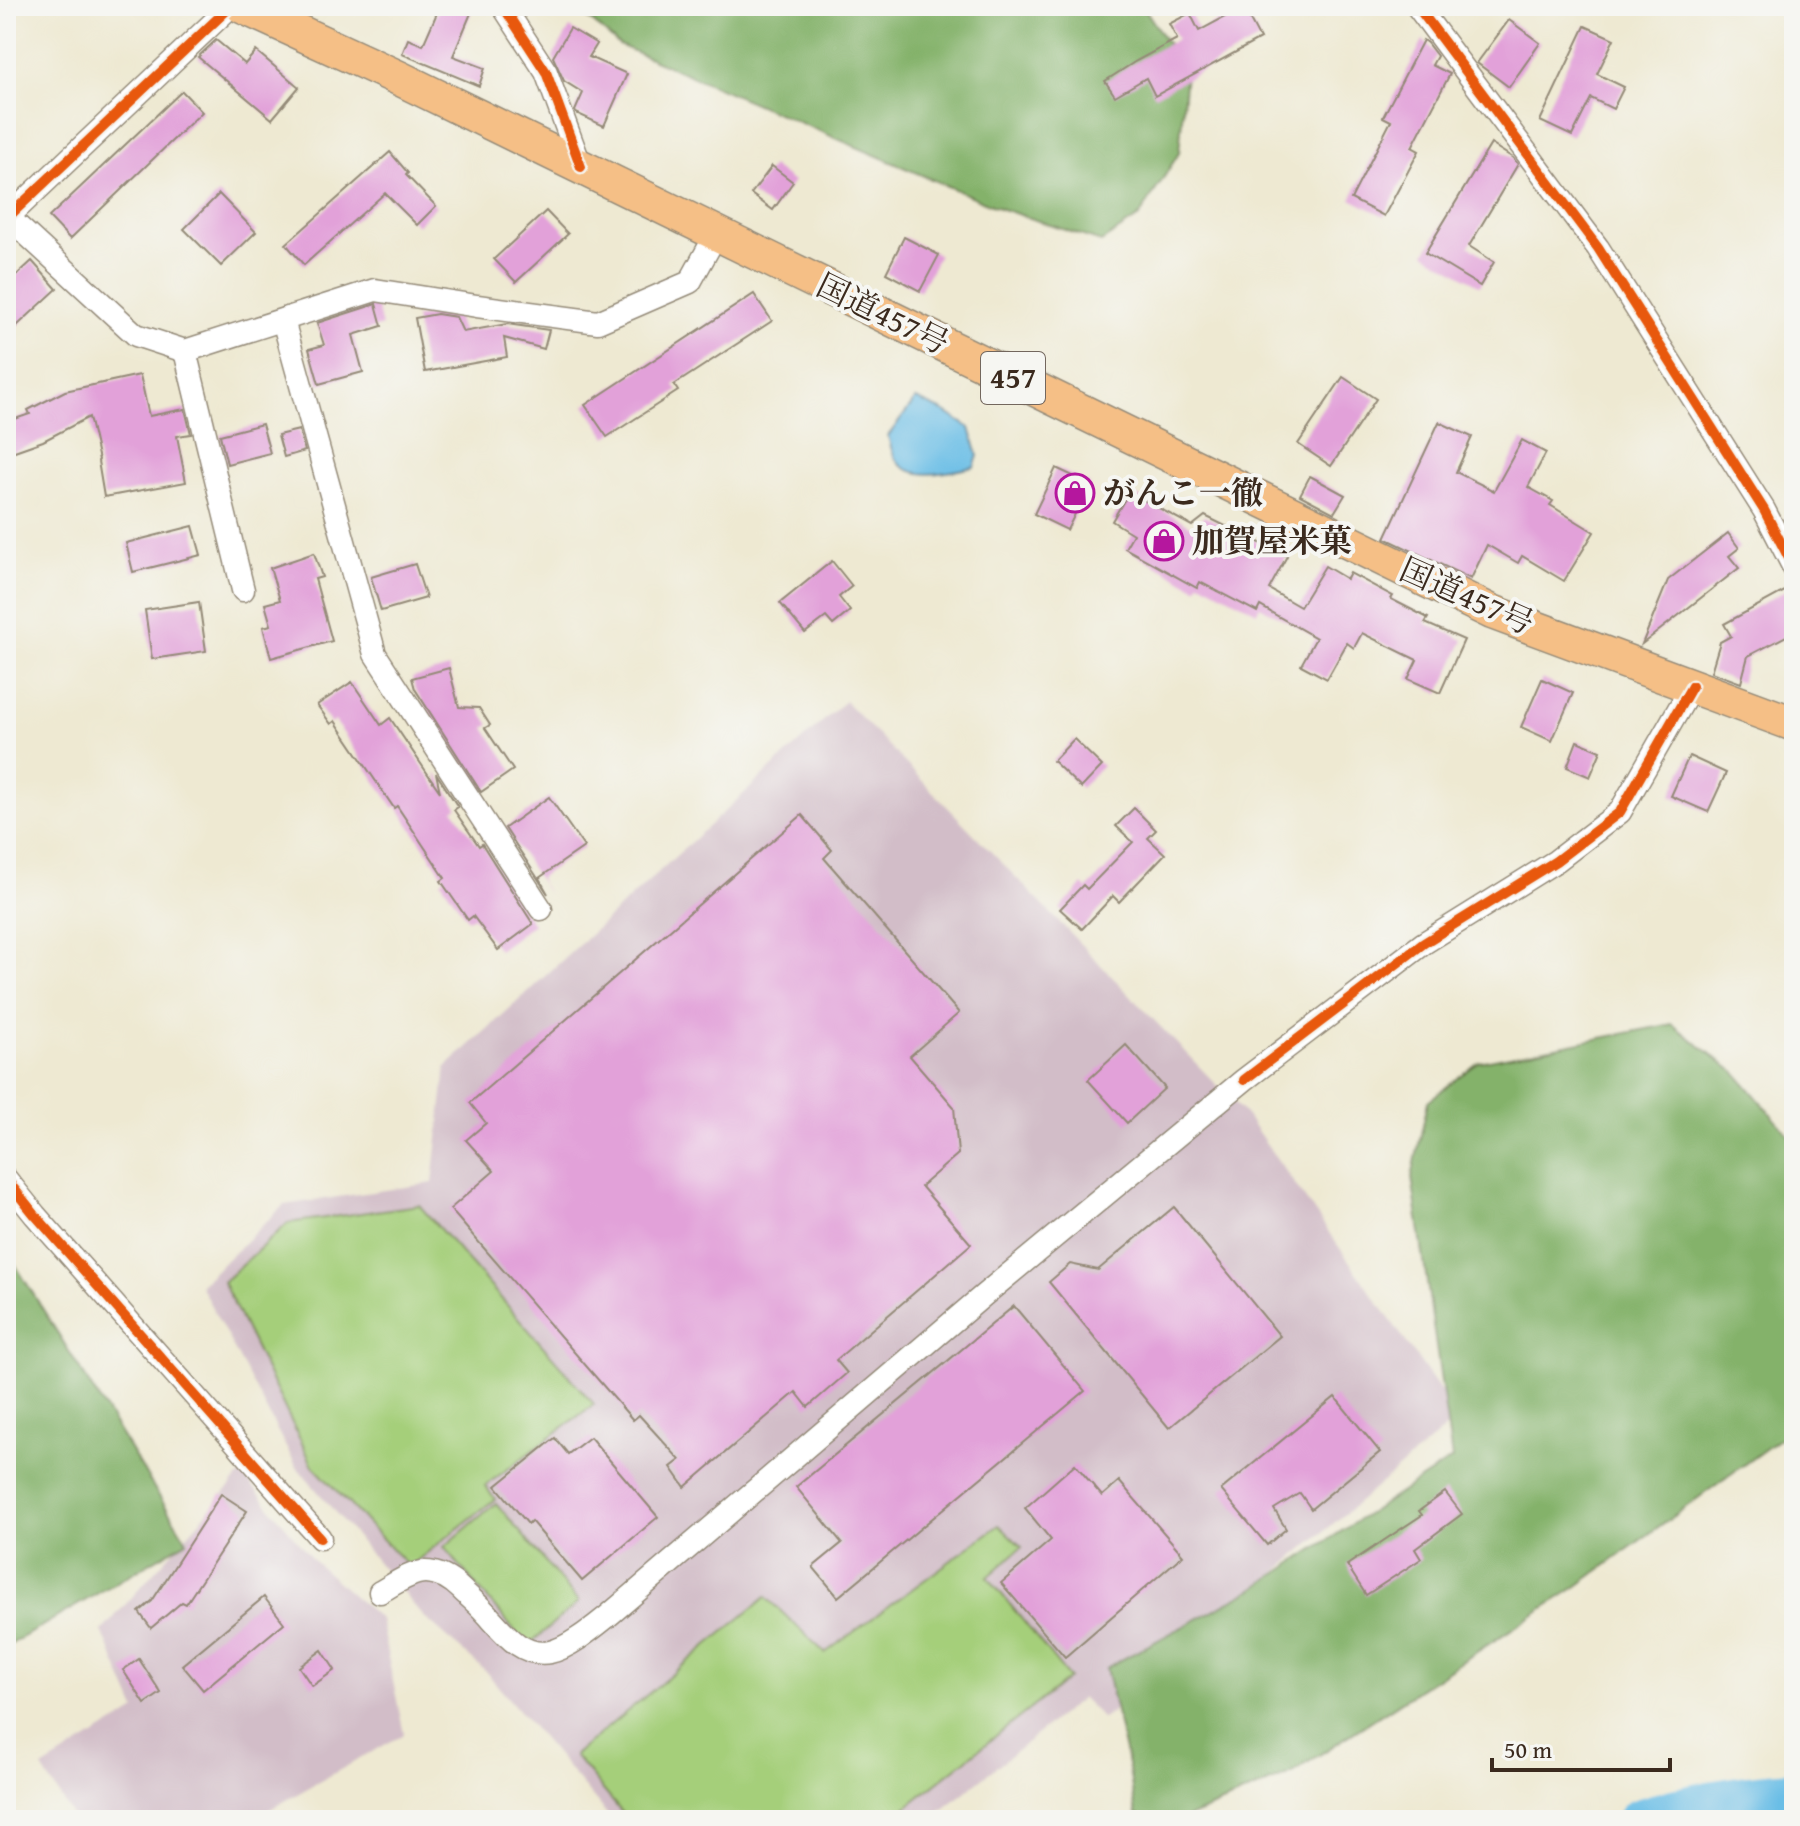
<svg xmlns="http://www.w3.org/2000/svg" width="1800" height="1826" font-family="'Gentium Book Plus','Noto Serif JP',serif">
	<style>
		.industrial { fill: #d2bdc8 }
		.green { fill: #a5cf7a; stroke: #707c4c; stroke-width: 2 }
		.forest { fill: #84b26a; stroke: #606e44; stroke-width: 2 }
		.water { fill: #6abee6; stroke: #527482; stroke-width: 2 }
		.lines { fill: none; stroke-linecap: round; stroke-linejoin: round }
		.river { stroke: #6abee6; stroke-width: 42 }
		.building { fill: #e2a1d9 }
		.minor-casing { stroke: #948a78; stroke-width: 25 }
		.highway-casing { stroke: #948a78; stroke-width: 37 }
		.minor { stroke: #fff; stroke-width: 22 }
		.highway { stroke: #f5bf86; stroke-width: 34 }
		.cycleway-casing { stroke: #f6f6f2; stroke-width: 15 }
		.cycleway { stroke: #e8590c; stroke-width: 10 }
		.labels { text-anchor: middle; stroke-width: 8; stroke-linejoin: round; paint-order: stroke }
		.shield { fill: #f6f6f2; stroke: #73675e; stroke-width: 2 }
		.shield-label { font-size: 30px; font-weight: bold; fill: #3b2a1e }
		.street-label { font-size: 32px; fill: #3b2a1e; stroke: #f6f6f2 }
		.poi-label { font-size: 32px; font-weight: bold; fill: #3b2a1e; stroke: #f6f6f2; text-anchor: start }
	</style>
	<rect width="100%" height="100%" fill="#f6f6f2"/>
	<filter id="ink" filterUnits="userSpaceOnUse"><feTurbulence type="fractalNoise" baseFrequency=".0125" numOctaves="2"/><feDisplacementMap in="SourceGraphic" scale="16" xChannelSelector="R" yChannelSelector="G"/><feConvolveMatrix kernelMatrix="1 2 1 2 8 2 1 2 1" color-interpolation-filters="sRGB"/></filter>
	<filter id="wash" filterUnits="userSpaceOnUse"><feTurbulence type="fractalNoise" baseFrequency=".006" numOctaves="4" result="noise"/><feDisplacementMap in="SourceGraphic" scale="32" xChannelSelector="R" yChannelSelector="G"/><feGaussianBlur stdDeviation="1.8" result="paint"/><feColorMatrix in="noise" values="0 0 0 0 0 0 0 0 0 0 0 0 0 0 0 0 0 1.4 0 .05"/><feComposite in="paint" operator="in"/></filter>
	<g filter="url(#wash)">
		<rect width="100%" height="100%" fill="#eee9d2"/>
		<g class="industrial">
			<path d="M845 701 1246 1115 1459 1417 1103 1719 1082 1698 930 1820H612L485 1671 423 1616 296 1466 200 1285 284 1205 433 1183 446 1067Z"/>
			<path d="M242 1473 315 1562 380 1619 404 1734 251 1820H75L42 1768 136 1710 102 1631Z"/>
		</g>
		<g class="green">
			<path d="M419 1205 594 1404 485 1486 495 1499 409 1567 313 1466 223 1282 288 1223Z"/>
			<path d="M496 1503 579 1602 527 1646 444 1547Z"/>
			<path d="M999 1525 1022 1547 988 1577 1069 1678 890 1820H628L574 1755 766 1597 825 1653Z"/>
		</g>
		<g class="forest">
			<path d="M574 6H1143L1186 72 1179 153 1139 217 1101 242 996 207 619 45Z"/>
			<path d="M1672 1024 1737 1074 1794 1141V1428L1576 1587 1290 1774 1182 1820H1150L1136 1814 1129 1769 1106 1668 1253 1589 1452 1459 1412 1177 1428 1101 1479 1062Z"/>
			<path d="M6 1250 187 1541 6 1647Z"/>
		</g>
		<path class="water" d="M916 399 943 411 970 428 978 456 974 467C951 471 912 483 896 460 892 454 890 443 888 436Z"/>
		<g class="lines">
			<path class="river" d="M1638 1820C1689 1804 1741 1795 1794 1792"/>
		</g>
		<g id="blocks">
			<g class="building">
				<path d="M440 6H474L453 56 485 68 479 86 402 54 408 39 423 45Z"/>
				<path d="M1243 7 1260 39 1155 96 1146 78 1115 96 1105 81 1136 61 1177 39 1169 24 1190 13 1199 31Z"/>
				<path d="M1509 20 1540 43 1509 87 1477 63Z"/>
				<path d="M1585 26 1614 39 1597 74 1624 87 1613 109 1591 98 1572 136 1540 121Z"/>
				<path d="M570 28 597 44 589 57 627 74 604 126 576 113 575 111 583 93 564 81 553 57Z"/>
				<path d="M216 40 245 64 256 51 299 87 272 119 198 57Z"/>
				<path d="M1423 40 1427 43 1437 56 1432 65 1450 74 1412 147 1419 151 1384 216 1351 199 1391 121 1383 117Z"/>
				<path d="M182 91 202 112 70 239 49 217Z"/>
				<path d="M1491 144 1513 158 1518 164 1469 246 1494 262 1480 286 1425 253Z"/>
				<path d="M390 152 408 173 406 175 436 206 417 225 385 193 304 265 286 244Z"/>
				<path d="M772 166 793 182 773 210 751 194Z"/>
				<path d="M219 194 256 232 221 266 184 229Z"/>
				<path d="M546 211 568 234 516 282 494 259Z"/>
				<path d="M904 237 939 255 920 291 886 273Z"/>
				<path d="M32 261 57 289 6 336V285Z"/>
				<path d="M754 294 772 321 674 385 678 391 607 437 585 405Z"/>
				<path d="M376 304 382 326 353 335 363 372 319 384 309 349 324 345 317 323Z"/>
				<path d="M437 314 456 317 463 332 507 324 549 330 544 349 504 338 507 357 425 372 415 318Z"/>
				<path d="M140 375 149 416 185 409 191 434 177 436 186 482 104 497 98 461 99 460 89 417 43 441 6 454V422L30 414 28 410 65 391Z"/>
				<path d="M1343 377 1376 399 1331 466 1298 444Z"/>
				<path d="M1439 422 1472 437 1456 472 1494 491 1522 440 1546 453 1528 487 1553 501 1550 505 1594 532 1564 581 1522 556 1518 563 1487 545 1471 579 1385 538Z"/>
				<path d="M262 424 270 453 227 464 220 435Z"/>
				<path d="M299 430 305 451 284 457 278 435Z"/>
				<path d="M1056 468 1090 484 1067 530 1034 514Z"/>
				<path d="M1310 476 1345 495 1334 513 1300 495Z"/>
				<path d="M1129 492 1192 526 1205 516 1287 556 1269 589 1300 607 1325 566 1347 579 1350 573 1393 596 1391 599 1428 618 1425 623 1464 640 1440 693 1408 679 1417 660 1362 633 1354 648 1347 643 1327 679 1301 665 1316 638 1260 606 1257 612 1200 582 1197 588 1125 548 1133 534 1112 521Z"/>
				<path d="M193 526 201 555 133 572 126 543Z"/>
				<path d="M1728 533 1739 548 1729 556 1739 568 1642 644 1668 580Z"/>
				<path d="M314 553 322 577 315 579 332 641 271 658 263 627 271 625 265 604 280 600 270 568Z"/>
				<path d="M832 561 852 586 839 597 850 611 833 625 826 617 805 633 780 603Z"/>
				<path d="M415 564 426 598 381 611 371 577Z"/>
				<path d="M1794 586V632L1748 656 1741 683 1711 672 1720 642 1731 636 1724 624Z"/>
				<path d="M199 602 206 651 152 659 145 610Z"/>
				<path d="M449 668 459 707 479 708 490 725 485 728 513 770 481 792 415 689 412 678Z"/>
				<path d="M1542 679 1573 693 1552 741 1521 727Z"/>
				<path d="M352 682 381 725 390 718 440 792 436 773 458 807 454 810 479 846 482 844 533 924 498 950 473 916 468 920 441 881 445 878 397 806 394 808 335 721 331 724 317 705Z"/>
				<path d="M1074 739 1102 766 1081 788 1053 761Z"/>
				<path d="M1577 741 1601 751 1590 777 1567 767Z"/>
				<path d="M1689 756 1726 773 1708 812 1671 796Z"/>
				<path d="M549 797 584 847 539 878 548 894 505 828Z"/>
				<path d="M1134 808 1156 830 1148 838 1165 854 1119 902 1113 896 1082 929 1060 909 1083 885 1087 889 1133 842 1116 826Z"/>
				<path d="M802 815 832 850 824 858 959 1013 910 1056 954 1107 958 1154 921 1186 971 1244 836 1360 847 1373 808 1407 796 1392 685 1487 671 1467 680 1460 639 1415 633 1420 450 1209 494 1171 466 1140 486 1123 470 1103Z"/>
				<path d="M1126 1045 1165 1088 1127 1123 1088 1080Z"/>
				<path d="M1174 1207 1280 1336 1169 1428 1049 1282 1070 1264 1098 1270Z"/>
				<path d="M1014 1306 1085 1391 838 1597 813 1567 842 1543 796 1487Z"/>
				<path d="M1335 1397 1380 1452 1311 1509 1300 1493 1274 1509 1286 1529 1267 1545 1221 1490Z"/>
				<path d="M590 1437 658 1517 582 1581 531 1521 528 1524 496 1486 555 1438 568 1454Z"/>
				<path d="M1075 1464 1102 1496 1119 1481 1183 1555 1065 1657 1001 1583 1051 1540 1025 1508Z"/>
				<path d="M1445 1492 1462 1514 1415 1549 1421 1559 1366 1595 1347 1565 1422 1515 1419 1511Z"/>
				<path d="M221 1494 247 1511 186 1604 182 1602 151 1628 139 1612 152 1601Z"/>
				<path d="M264 1597 284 1623 203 1690 182 1665Z"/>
				<path d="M322 1650 335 1670 312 1686 299 1667Z"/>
				<path d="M139 1659 161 1693 145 1704 123 1670Z"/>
			</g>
		</g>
	</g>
	<g filter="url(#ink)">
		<use href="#blocks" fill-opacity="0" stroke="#948a78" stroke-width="2"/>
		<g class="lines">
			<defs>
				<g id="minor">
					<path d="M503 6 546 72 581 167"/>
					<path d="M1417 6 1598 248 1764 510 1794 568"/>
					<path d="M8 217 136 335 185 351 375 290 477 306 598 322 690 282 717 233"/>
					<path d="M6 219 231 6"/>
					<path d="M283 320 375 654 541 909"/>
					<path d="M185 351 243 590"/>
					<path d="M6 1179 35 1215 320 1538"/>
					<path d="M380 1592C393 1585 410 1572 425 1572 440 1572 452 1580 462 1590 470 1598 478 1604 485 1612 502 1630 521 1658 550 1652 569 1648 593 1628 608 1616L984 1295 1244 1080 1424 943 1556 861 1620 812 1692 686"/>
				</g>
				<path id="highway" d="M242 6 401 79 1492 612 1794 724"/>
			</defs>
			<use href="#minor" class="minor-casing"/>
			<use href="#highway" class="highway-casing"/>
			<use href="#minor" class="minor"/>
			<use href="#highway" class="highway"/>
			<defs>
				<g id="cycleway">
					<path d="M503 6 546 72 581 167"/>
					<path d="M1417 6 1598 248 1764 510 1794 568"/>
					<path d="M6 219 231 6"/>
					<path d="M1244 1080 1424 943 1556 861 1620 812 1692 686"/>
					<path d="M6 1179 35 1215 320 1538"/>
				</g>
			</defs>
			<use href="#cycleway" class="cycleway-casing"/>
			<use href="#cycleway" class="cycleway"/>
		</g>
	</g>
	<defs>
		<symbol id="shop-ring" viewBox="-11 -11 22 22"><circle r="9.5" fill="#f6f6f2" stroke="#b5179e" stroke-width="1.5"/><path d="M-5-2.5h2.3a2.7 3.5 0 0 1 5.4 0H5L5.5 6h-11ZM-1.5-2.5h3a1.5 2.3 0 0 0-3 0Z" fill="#b5179e"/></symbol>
	</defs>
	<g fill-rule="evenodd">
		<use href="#shop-ring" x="1053" y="471" width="44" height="44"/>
		<use href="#shop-ring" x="1142" y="519" width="44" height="44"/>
	</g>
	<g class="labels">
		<rect class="shield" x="981" y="352" width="64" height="52" rx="6"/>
		<g class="shield-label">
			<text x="1013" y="388">457</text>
		</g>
		<g class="street-label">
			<text transform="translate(883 314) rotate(26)" y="11">国道457号</text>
			<text transform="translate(1467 596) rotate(24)" y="11">国道457号</text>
		</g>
		<g class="poi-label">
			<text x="1103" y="504">がんこ一徹</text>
			<text x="1192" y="552">加賀屋米菓</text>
		</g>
	</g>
	<rect width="1800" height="1826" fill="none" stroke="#f6f6f2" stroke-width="32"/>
	<path d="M1492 1758v12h178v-12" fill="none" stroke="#3b2a1e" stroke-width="4"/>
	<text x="1504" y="1758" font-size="24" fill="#3b2a1e" stroke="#f6f6f2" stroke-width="6" paint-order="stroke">50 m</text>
</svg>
